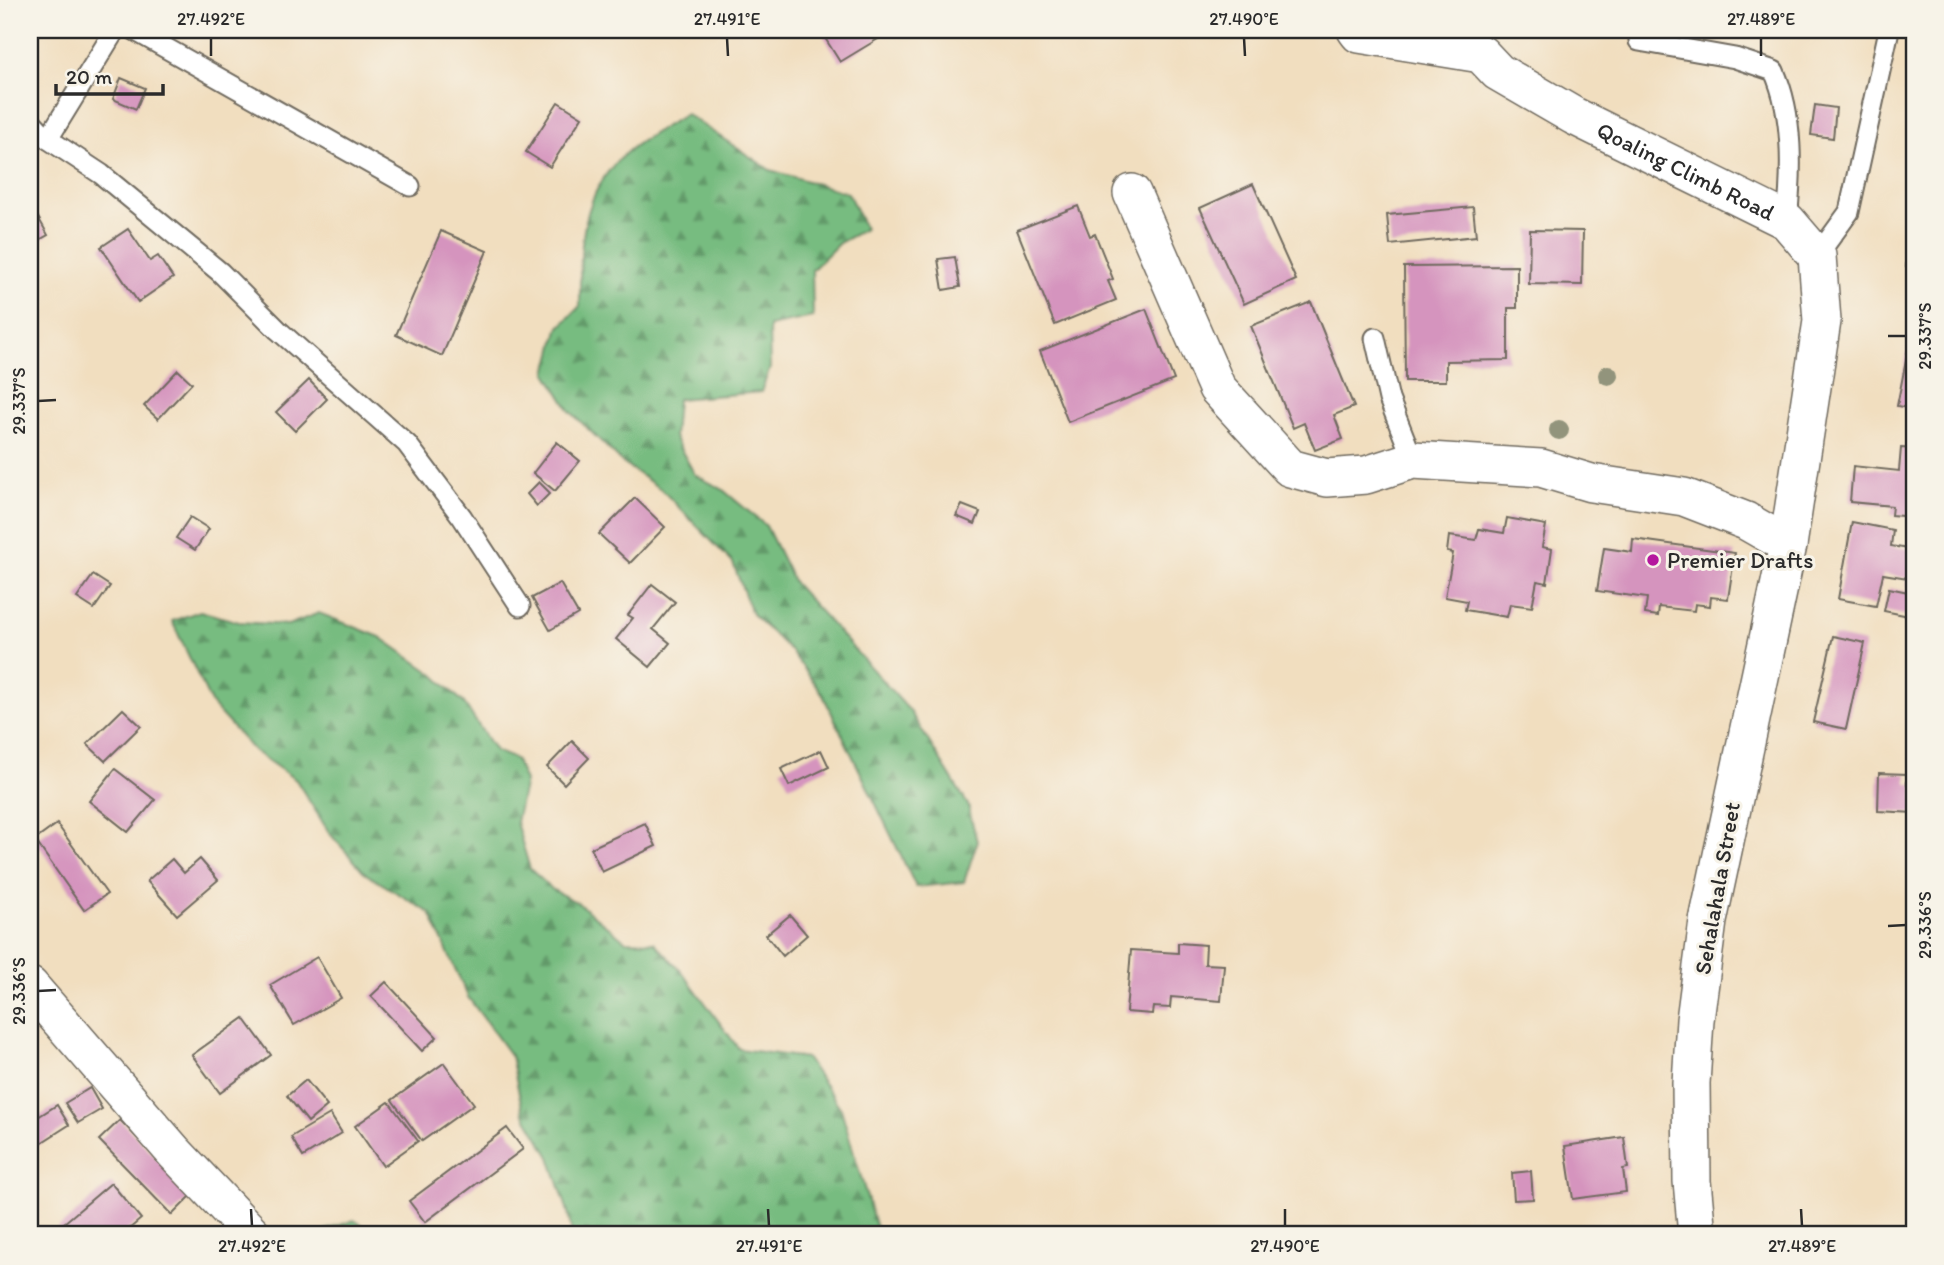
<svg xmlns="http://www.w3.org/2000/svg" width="1944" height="1265" font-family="Itim,sans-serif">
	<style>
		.forest { fill: url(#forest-firs); stroke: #517456; stroke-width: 2 }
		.building { fill: #d594be }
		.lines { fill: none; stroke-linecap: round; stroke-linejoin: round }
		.service-casing { stroke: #706a5f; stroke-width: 23 }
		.minor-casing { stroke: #706a5f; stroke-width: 40 }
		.service { stroke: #fff; stroke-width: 19 }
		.minor { stroke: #fff; stroke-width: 37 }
		.tree { fill: #92947c }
		.ticks { fill: none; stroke: #2b2b2b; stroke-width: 2.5 }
		.poi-dot { fill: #b5179e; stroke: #f7f3e8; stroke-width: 2.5 }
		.labels { text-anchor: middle; stroke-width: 6; stroke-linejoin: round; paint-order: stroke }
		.street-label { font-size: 23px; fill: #2b2b2b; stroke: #f7f3e8 }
		.poi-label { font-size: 23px; fill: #2b2b2b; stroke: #f7f3e8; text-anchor: start }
		.neatline { fill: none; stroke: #2b2b2b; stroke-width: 2.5 }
		.ticks-label { font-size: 18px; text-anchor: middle; fill: #2b2b2b }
	</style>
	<defs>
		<pattern id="forest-firs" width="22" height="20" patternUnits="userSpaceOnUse" patternTransform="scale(1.75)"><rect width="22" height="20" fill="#77bc80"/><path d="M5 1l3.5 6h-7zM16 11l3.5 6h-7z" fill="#629969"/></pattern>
	</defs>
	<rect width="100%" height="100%" fill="#f7f3e8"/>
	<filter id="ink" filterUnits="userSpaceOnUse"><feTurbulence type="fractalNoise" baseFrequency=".0143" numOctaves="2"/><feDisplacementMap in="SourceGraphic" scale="14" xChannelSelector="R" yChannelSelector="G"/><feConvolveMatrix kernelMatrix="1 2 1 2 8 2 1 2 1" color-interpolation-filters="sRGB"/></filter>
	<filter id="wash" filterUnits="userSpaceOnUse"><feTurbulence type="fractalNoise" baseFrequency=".00686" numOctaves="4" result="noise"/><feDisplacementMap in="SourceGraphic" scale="28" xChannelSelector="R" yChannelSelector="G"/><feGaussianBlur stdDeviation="1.57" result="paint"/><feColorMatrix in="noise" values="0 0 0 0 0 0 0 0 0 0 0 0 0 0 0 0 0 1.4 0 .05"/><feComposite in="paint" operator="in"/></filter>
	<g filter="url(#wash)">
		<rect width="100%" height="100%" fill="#f1debf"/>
		<g class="forest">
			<path d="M686 114 770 170 848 193 865 229 839 243 812 270 813 317 769 326 770 368 761 392 677 399 674 437 695 475 722 489 766 526 794 583 910 711 968 805 977 842 964 882 916 887 822 693 790 650 752 614 733 563 662 490 624 464 570 411 547 373 558 329 580 306C580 249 579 192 627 152 644 137 667 126 686 114Z"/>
			<path d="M200 611 239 622 288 625 319 613 380 637 433 674 464 703 495 751 515 759 525 781 516 822 530 869 553 890 578 903 626 941 654 942 683 973 739 1049 806 1058 841 1109 878 1235H572L568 1212 550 1157 523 1112 511 1056 468 997 430 913 366 874 330 834 296 780 254 751 212 705 172 621Z"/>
			<path d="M354 1220 378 1235H328L326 1230Z"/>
		</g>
		<g id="blocks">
			<g class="building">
				<path d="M820 30H872L878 39 840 62Z"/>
				<path d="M121 78 145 88 136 109 113 99Z"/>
				<path d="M558 102 582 117 550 167 526 152Z"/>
				<path d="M1815 105 1836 108 1833 138 1811 135Z"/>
				<path d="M1253 184 1296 280 1244 304 1200 208Z"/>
				<path d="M30 203 48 235 30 245Z"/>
				<path d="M1078 206 1090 236 1095 234 1113 279 1108 281 1116 300 1055 325 1017 230Z"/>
				<path d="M1473 207 1476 236 1390 245 1387 215Z"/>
				<path d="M128 229 150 261 158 256 173 278 138 302 101 247Z"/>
				<path d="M1530 230 1583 231 1582 285 1529 284Z"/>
				<path d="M441 231 487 251 442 356 396 335Z"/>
				<path d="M1908 246H1914V267H1906Z"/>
				<path d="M955 257 960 287 943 290 938 259Z"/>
				<path d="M1517 266V308H1508V360L1446 361V381H1405L1404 267Z"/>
				<path d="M1311 302 1354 407 1334 415 1343 439 1315 450 1304 423 1293 428 1251 326Z"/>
				<path d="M1146 309 1174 380 1068 422 1040 351Z"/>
				<path d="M1913 325 1914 326V409L1897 406Z"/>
				<path d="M178 370 192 383 158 419 144 406Z"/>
				<path d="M309 380 327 399 295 431 276 412Z"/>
				<path d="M557 442 580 461 555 491 533 473Z"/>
				<path d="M1901 448 1914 449V517L1891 515 1892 506 1850 502 1853 466 1899 471Z"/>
				<path d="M539 482 550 493 537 506 527 494Z"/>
				<path d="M635 498 665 527 630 563 599 534Z"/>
				<path d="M962 505 980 512 975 524 956 516Z"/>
				<path d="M190 517 209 529 195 550 176 538Z"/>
				<path d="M1507 518 1546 525 1542 547 1552 549 1547 583 1537 581 1532 607 1510 604 1507 617 1465 610 1467 601 1445 597 1453 553 1447 552 1449 536 1476 540 1479 529 1504 533Z"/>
				<path d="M1852 522 1893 530 1891 546 1914 550V587L1907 586 1908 578 1883 574 1876 606 1838 599Z"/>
				<path d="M1633 539 1735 553 1728 599 1711 597 1710 606 1695 604 1694 611 1659 607 1658 616 1645 614 1647 598 1597 591 1604 548 1632 552Z"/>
				<path d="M93 575 110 586 94 609 77 598Z"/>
				<path d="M560 583 578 614 550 630 532 598Z"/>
				<path d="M652 584 675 602 653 629 670 643 650 667 616 639 633 618 628 615Z"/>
				<path d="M1889 588 1913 593 1909 616 1884 611Z"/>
				<path d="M1833 636 1865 643 1846 729 1813 722Z"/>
				<path d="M123 709 141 726 105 761 87 744Z"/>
				<path d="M572 741 589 758 564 784 547 767Z"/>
				<path d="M821 750 829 767 789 786 781 769Z"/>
				<path d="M115 769 155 800 128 832 89 801Z"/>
				<path d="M1879 773 1907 774V784H1914V813L1878 811Z"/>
				<path d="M645 823 656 846 602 872 591 848Z"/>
				<path d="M57 824 107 894 84 910 35 840Z"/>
				<path d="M172 859 184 873 200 859 218 880 177 915 147 881Z"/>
				<path d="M790 915 807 935 783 956 766 935Z"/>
				<path d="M1178 943 1206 945 1205 964 1224 965 1221 1001 1171 997 1170 1008 1153 1007 1152 1014 1126 1012 1131 950 1178 953Z"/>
				<path d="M317 957 341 998 294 1025 270 985Z"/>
				<path d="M386 982 437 1037 422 1051 371 996Z"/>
				<path d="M244 1018 271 1055 220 1093 192 1055Z"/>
				<path d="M444 1063 474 1104 422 1141 392 1100Z"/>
				<path d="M306 1080 327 1106 308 1122 287 1096Z"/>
				<path d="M90 1088 102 1109 78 1123 65 1103Z"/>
				<path d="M389 1102 418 1141 383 1166 355 1126Z"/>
				<path d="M57 1105 69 1125 36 1146 30 1136V1122Z"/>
				<path d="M330 1114 342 1133 303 1157 291 1137Z"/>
				<path d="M120 1120 192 1195 172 1215 99 1140Z"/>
				<path d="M507 1128 523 1149 425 1222 409 1201Z"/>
				<path d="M1624 1137 1628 1168 1623 1169 1626 1192 1573 1199 1565 1146Z"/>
				<path d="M1531 1171 1533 1199 1514 1200 1512 1173Z"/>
				<path d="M111 1183 141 1219 122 1235H62L57 1229Z"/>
			</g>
		</g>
	</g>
	<g filter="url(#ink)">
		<use href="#blocks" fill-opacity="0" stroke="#706a5f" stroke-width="2"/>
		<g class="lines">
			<defs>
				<g id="service">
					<path d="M134 30 410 186"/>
					<path d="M1639 41 1735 58 1774 71C1794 116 1792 173 1787 221"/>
					<path d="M30 120 48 139 101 174 220 272 278 330 407 444 462 517 520 606"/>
					<path d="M48 139 115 30"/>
					<path d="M1817 256 1849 212 1889 30"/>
					<path d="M1375 338 1389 399 1413 460"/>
				</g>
				<g id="minor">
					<path id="s1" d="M1356 30 1359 34 1481 54 1498 72 1574 116 1787 221 1817 256 1822 321 1788 545 1708 921 1695 1020 1691 1083 1692 1181 1697 1235"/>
					<path d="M1132 193 1217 388 1290 468 1327 478 1366 475 1413 460 1541 468 1591 483 1684 497 1746 521 1788 545"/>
					<path d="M30 986 174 1152 253 1235"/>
				</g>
			</defs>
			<use href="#service" class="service-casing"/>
			<use href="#minor" class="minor-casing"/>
			<use href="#service" class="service"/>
			<use href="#minor" class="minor"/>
		</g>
		<g class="tree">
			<circle cx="1608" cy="375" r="10"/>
			<circle cx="1559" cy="430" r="10"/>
		</g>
	</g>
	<path class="ticks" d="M211 38V56M727 38 728 56M1244 38 1245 56M1761 38V56M1888 336H1906M38 401 56 400M1888 926 1906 925M38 991 56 990M251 1209 252 1226M768 1209 769 1226M1285 1209V1226M1801 1209 1802 1226"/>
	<circle class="poi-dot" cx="1653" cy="560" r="7"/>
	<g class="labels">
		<g class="street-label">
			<text dy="8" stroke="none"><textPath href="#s1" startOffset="366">Qoaling Climb Road</textPath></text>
			<text transform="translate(1717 888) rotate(-80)" y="8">Sehalahala Street</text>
		</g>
		<g class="poi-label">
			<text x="1667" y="568">Premier Drafts</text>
		</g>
	</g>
	<rect width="1944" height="1265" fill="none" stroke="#f7f3e8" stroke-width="77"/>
	<path d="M56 84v10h107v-10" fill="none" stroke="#2b2b2b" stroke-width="3.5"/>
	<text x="66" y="84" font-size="21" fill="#2b2b2b" stroke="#f7f3e8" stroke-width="5" paint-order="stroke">20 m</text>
	<rect x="38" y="38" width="1868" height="1188" class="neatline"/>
	<g class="ticks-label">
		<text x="211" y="25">27.492°E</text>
		<text x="727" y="25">27.491°E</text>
		<text x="1244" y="25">27.490°E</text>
		<text x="1761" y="25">27.489°E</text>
		<text transform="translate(1925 336) rotate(-90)" y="6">29.337°S</text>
		<text transform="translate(19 401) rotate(-90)" y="6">29.337°S</text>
		<text transform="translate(1925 925) rotate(-90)" y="6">29.336°S</text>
		<text transform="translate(19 991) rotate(-90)" y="6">29.336°S</text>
		<text x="252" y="1252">27.492°E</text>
		<text x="769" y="1252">27.491°E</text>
		<text x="1285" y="1252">27.490°E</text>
		<text x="1802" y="1252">27.489°E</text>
	</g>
</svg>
